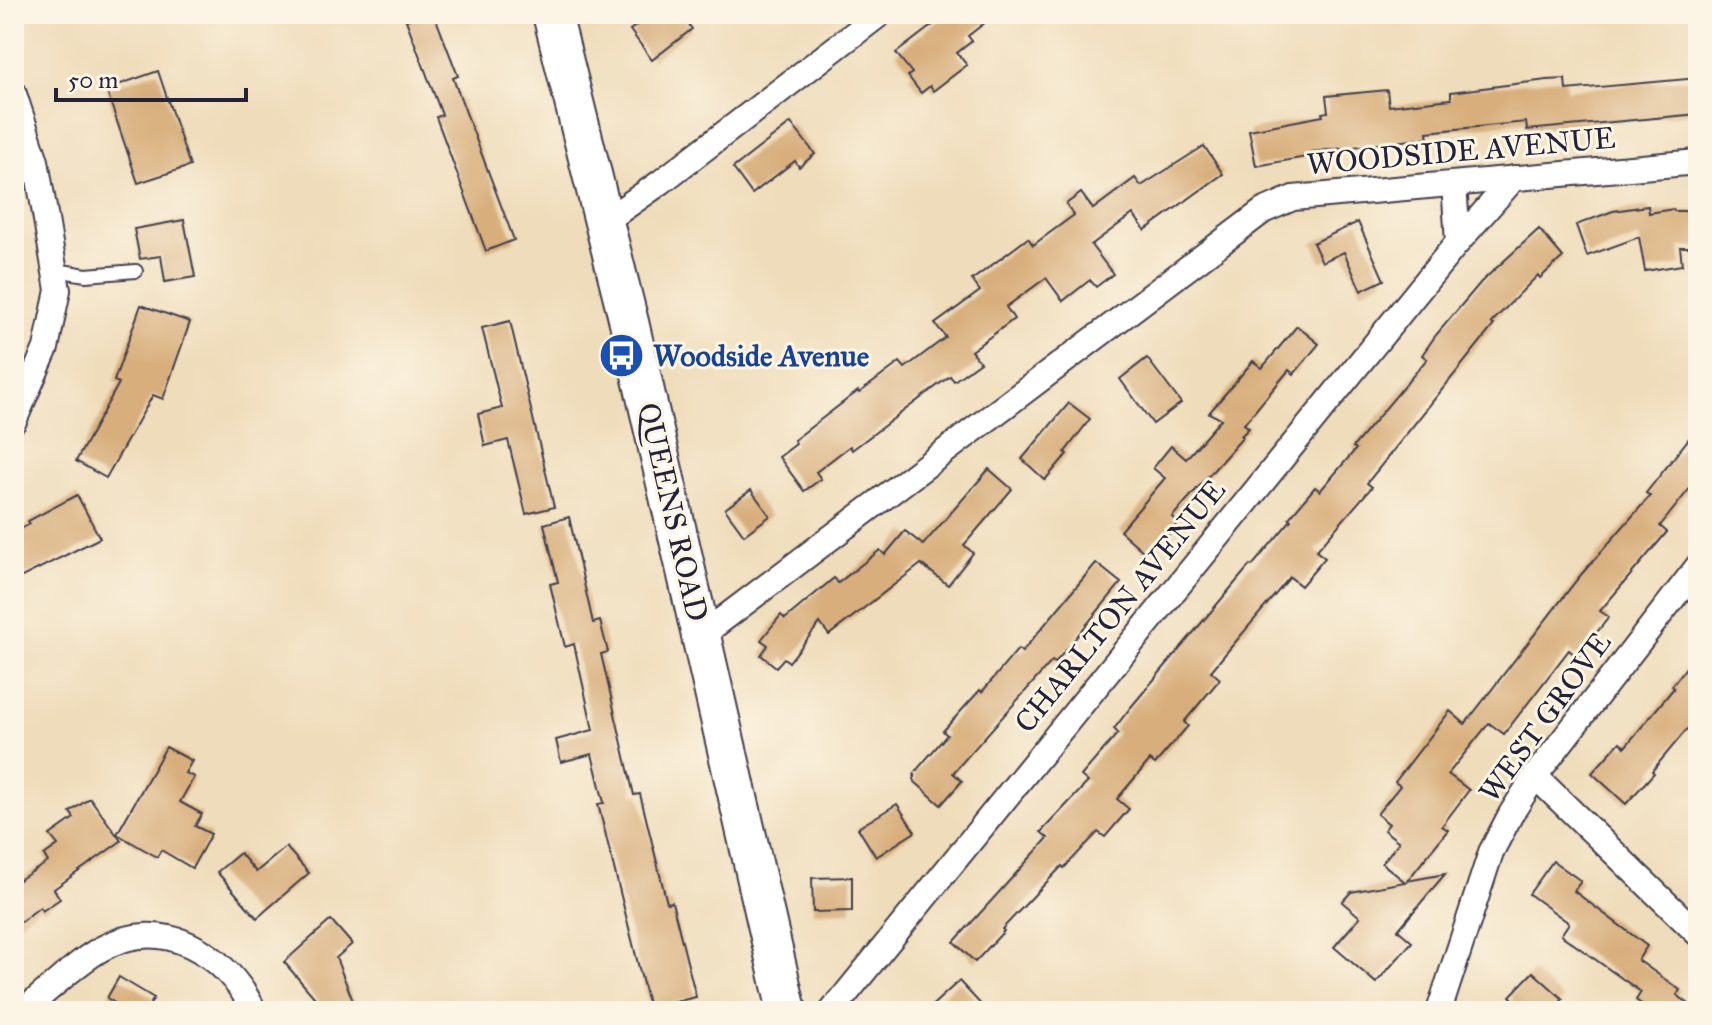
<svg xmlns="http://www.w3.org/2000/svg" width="1712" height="1025" font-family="'IM FELL Great Primer',serif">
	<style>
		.building { fill: #d8ae7b }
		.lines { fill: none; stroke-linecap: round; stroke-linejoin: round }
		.service-casing { stroke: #413e4e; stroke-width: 16 }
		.minor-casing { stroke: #413e4e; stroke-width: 28 }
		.primary-casing { stroke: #413e4e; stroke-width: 42 }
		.service { stroke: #fff; stroke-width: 12 }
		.minor { stroke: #fff; stroke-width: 24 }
		.primary { stroke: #fff; stroke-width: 38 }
		.labels { text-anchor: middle; stroke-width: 6; stroke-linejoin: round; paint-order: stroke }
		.street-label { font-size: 30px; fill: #22223b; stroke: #fcf5e5 }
		.transit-label { font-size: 30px; font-weight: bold; fill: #164399; stroke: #fcf5e5; text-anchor: start }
	</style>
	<rect width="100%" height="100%" fill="#fcf5e5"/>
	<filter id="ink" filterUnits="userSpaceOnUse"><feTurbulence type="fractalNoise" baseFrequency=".0125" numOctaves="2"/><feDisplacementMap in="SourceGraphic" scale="16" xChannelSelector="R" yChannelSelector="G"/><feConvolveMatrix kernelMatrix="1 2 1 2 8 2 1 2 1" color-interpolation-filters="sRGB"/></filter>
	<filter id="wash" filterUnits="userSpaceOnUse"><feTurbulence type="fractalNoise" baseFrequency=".006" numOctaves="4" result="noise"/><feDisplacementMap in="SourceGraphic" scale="32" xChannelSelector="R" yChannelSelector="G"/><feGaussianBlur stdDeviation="1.8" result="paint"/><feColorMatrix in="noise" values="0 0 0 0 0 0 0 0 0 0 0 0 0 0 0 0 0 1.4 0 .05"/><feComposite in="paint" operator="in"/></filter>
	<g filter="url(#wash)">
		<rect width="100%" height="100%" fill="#efdcba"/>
		<g id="blocks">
			<g class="building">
				<path d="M421 14H434L458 76 453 78 514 240 486 251 436 117 442 115 406 20Z"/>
				<path d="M630 14H681L692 29 652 60 630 30 638 24Z"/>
				<path d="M947 14H996L968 36 972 41 957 53 967 65 933 91 930 86 921 93 908 76 912 73 896 53Z"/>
				<path d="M158 71 190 166 138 183 106 89Z"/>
				<path d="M1698 78V114L1527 130 1526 122 1427 132 1428 138 1311 152 1312 156 1256 166 1249 130 1323 116 1322 113 1328 112 1326 96 1387 90 1389 106 1451 99V92L1547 80 1565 79 1566 90Z"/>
				<path d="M791 123 815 154 799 167 795 161 752 194 733 168Z"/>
				<path d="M1204 146 1223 174 1145 230 1133 214 1091 245 1113 274 1096 287 1090 280 1063 301 1046 278 1006 307 1014 319 971 351 980 362 954 381 950 376 852 450 850 446 816 472 821 479 804 491 779 457 796 444 794 440 858 391 859 393 900 362 905 368 946 337 935 324 980 291 972 280 1028 238 1033 245 1074 215 1066 204 1081 193 1093 209 1135 178 1141 186Z"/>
				<path d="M1648 206 1649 213 1673 209 1674 211H1698V247H1680L1682 265 1645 271 1639 237 1587 256 1576 225 1613 211Z"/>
				<path d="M184 220 195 277 165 282 161 256 140 259 134 229Z"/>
				<path d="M1358 222 1384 280 1361 291 1344 252 1322 262 1313 243Z"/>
				<path d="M1539 229 1563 257 1540 278 1538 275 1491 323 1494 325 1367 483 1372 487 1316 551 1325 558 1301 586 1290 577 1211 671 1220 679 1184 722 1188 726 1155 764 1150 760 1117 799 1129 809 1105 837 1098 832 1064 868 1062 866 1002 929 1004 931 975 962 954 942 1048 838 1041 832 1088 782 1081 776 1118 733 1114 729 1131 707 1250 565 1252 566 1291 520 1289 518 1315 487 1320 491 1356 449 1353 447 1427 359 1422 355 1436 335 1481 282Z"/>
				<path d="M141 305 190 322 163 399 153 395 106 478 76 461 119 383 114 381Z"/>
				<path d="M510 321 554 507 526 514 508 440 485 446 478 414 502 408 482 328Z"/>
				<path d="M1297 326 1319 344 1294 374 1289 370 1244 424 1249 428 1241 436 1243 437 1172 517 1178 523 1162 542 1156 538 1144 552 1120 531 1165 478 1153 468 1171 446 1186 459 1221 419 1209 413 1253 361 1262 368Z"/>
				<path d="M1147 358 1181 403 1153 424 1120 379Z"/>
				<path d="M1069 403 1090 419 1065 452 1067 454 1045 480 1022 459Z"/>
				<path d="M1698 427V478L1660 526 1667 532 1600 611 1609 617 1577 657 1569 650 1504 734 1489 723 1448 774 1469 790 1442 826 1448 830 1407 881 1445 874 1398 930 1412 942 1376 983 1334 947 1360 917 1342 902 1351 892 1405 882 1382 863 1399 842 1384 830 1389 824 1377 814 1400 786 1395 782 1450 711 1465 724 1579 577 1650 496 1646 493Z"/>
				<path d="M989 469 1012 489 964 545 973 553 948 585 921 564 829 635 820 623 789 662 784 658 776 667 761 655 768 645 761 640 781 615 785 619 834 578 838 583 880 550 885 555 905 531 923 545Z"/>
				<path d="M751 490 770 516 744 535 725 509Z"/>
				<path d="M77 495 100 538 14 581V532L30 524 28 521Z"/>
				<path d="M569 517 593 623 600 621 608 652 601 654 634 795 640 794 667 903 672 902 696 997 649 1008 598 804 604 803 592 754 561 762 556 740 593 730 574 644 565 647 550 584 558 582 544 524Z"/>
				<path d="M1096 563 1121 583 1055 663 1052 661 953 773 962 781 941 805 914 781V773L947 735 943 731 980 690 982 692 1018 649 1022 652Z"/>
				<path d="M1698 652V716L1652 771 1654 773 1626 804 1592 773 1620 742 1625 747 1674 688 1672 686Z"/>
				<path d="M166 747 192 761 185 773 194 777 180 802 202 814 195 826 211 834 192 868 161 850 157 857 117 834Z"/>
				<path d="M90 798 121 841 54 889 60 899 42 911 40 907 14 927V883L48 862 44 855 58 845 50 835 74 818 70 812Z"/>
				<path d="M897 804 915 832 876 857 858 828Z"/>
				<path d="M286 847 309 873 257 918 217 872 240 853 256 872Z"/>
				<path d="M1553 861 1581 881 1574 891 1647 946 1638 960 1680 990 1677 995 1698 1011H1651L1636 1000 1641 992 1561 935 1569 923 1529 894Z"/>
				<path d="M852 877V911L813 912 812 878Z"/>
				<path d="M331 920 352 944 336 958 357 1011H326L284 962Z"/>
				<path d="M1533 972 1563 999 1552 1011H1502L1513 999 1510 996Z"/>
				<path d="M119 977 154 998 146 1011H127L107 998Z"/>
				<path d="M959 981 987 1011H926Z"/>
			</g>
		</g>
	</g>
	<g filter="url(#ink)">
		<use href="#blocks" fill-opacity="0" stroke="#413e4e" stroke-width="2"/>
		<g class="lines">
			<defs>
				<path id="service" d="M56 270 86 275 136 271"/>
				<g id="minor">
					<path d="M14 94 36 161 58 290 46 348 14 421"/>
					<path d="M1454 184 1458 242"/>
					<path d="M604 222 661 182 880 14"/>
					<path d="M702 635 1263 211 1293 198 1698 162"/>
					<path d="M1535 776 1698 934"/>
					<path d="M23 1011C48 991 73 965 101 949 163 914 226 953 254 1011"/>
					<path d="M832 1011 1458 242 1514 178"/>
					<path d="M1439 1011 1491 852 1511 814 1535 776 1698 566"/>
				</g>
				<path id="primary" d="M552 14 629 322 787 1011"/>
			</defs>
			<use href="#service" class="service-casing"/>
			<use href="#minor" class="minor-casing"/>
			<use href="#primary" class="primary-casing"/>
			<use href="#service" class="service"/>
			<use href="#minor" class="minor"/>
			<use href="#primary" class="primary"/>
		</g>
	</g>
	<defs>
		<symbol id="bus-disc" viewBox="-11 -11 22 22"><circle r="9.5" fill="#1a4fb4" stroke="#fcf5e5"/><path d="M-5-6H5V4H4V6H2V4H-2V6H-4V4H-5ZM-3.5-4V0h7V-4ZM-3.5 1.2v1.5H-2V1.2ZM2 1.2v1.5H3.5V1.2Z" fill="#fff"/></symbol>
	</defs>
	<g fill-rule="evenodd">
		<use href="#bus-disc" x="596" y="330" width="51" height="51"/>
	</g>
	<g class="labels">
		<g class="street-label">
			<text transform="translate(1461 151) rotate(-5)" y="10">WOODSIDE AVENUE</text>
			<text transform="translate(673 512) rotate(77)" y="10">QUEENS ROAD</text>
			<text transform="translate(1120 606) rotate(-51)" y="10">CHARLTON AVENUE</text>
			<text transform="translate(1545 717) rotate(-54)" y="10">WEST GROVE</text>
		</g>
		<g class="transit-label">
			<text x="653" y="366">Woodside Avenue</text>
		</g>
	</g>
	<rect width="1712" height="1025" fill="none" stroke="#fcf5e5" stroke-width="48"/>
	<path d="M56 88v12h190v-12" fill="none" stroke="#22223b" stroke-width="4"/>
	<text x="68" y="88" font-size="24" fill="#22223b" stroke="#fcf5e5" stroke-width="6" paint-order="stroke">50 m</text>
</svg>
